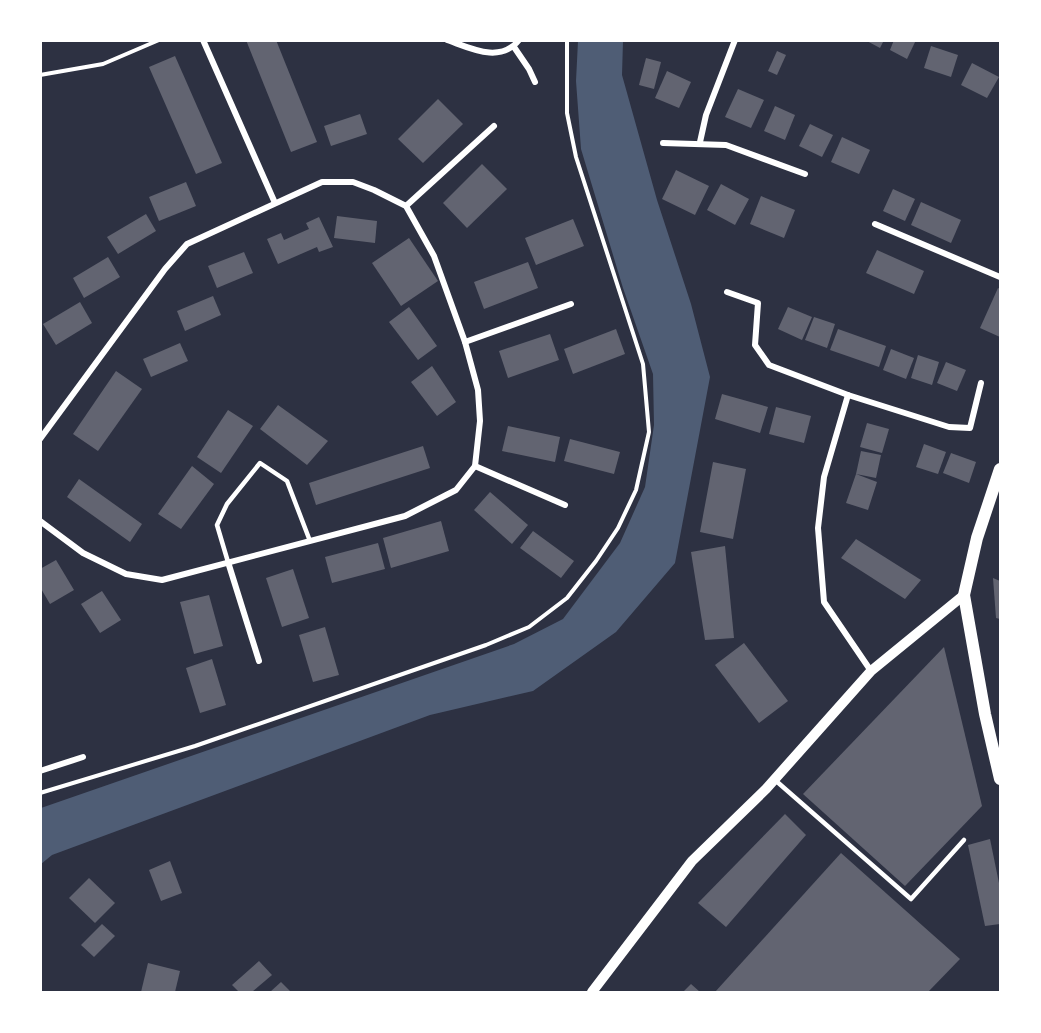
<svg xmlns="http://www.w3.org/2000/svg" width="1041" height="1033" font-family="Lato,sans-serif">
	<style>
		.water { fill: #4f5d75 }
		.building { fill: #626471 }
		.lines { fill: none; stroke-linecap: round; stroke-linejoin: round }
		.path { stroke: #fff; stroke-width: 4 }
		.service { stroke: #fff; stroke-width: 4.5 }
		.minor { stroke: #fff; stroke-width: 6 }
		.tertiary { stroke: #fff; stroke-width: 10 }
		.secondary { stroke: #fff; stroke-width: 12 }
	</style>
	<rect width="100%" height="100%" fill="#2d3142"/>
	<path class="water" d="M578 41H623L622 75 657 200 691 304 710 377 675 563 616 632 533 691 430 715 52 855 41 864V808L514 644 563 619 620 543 645 487 654 425 653 374 623 288 581 149 576 81Z"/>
	<g class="building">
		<path d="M246 40H276L317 142 291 152Z"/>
		<path d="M865 40H884L880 48Z"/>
		<path d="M894 40H916L907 59 890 50Z"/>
		<path d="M931 46 958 55 951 77 924 68Z"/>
		<path d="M777 51 786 55 777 75 768 71Z"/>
		<path d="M175 56 222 163 196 174 149 67Z"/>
		<path d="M646 58 661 62 654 89 639 85Z"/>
		<path d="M972 63 999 77 987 98 961 85Z"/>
		<path d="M667 71 691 82 679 108 655 98Z"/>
		<path d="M738 89 764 100 751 128 725 117Z"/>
		<path d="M438 99 463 124 423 163 398 139Z"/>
		<path d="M775 106 795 115 785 140 764 131Z"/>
		<path d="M360 114 367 134 331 146 324 126Z"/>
		<path d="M810 124 833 135 822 157 799 146Z"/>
		<path d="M842 137 870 150 859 174 831 162Z"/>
		<path d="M482 164 507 189 467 228 443 203Z"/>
		<path d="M676 170 709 186 695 215 662 199Z"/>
		<path d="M186 182 196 206 159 221 149 197Z"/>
		<path d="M721 184 749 199 735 225 707 210Z"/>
		<path d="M893 189 915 199 905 221 883 211Z"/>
		<path d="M761 196 795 210 784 238 750 224Z"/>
		<path d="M921 202 961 220 951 243 911 225Z"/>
		<path d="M146 214 156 231 118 254 107 237Z"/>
		<path d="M337 216 377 221 375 243 334 238Z"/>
		<path d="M319 217 333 247 319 252 317 247 278 264 267 239 281 233 284 240 309 229 306 223Z"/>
		<path d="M573 219 584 246 536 265 525 238Z"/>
		<path d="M409 238 438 281 401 306 372 263Z"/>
		<path d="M877 250 924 271 914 294 866 273Z"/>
		<path d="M244 252 253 273 217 288 208 266Z"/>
		<path d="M108 257 120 277 84 298 73 278Z"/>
		<path d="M528 262 538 288 484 309 474 282Z"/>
		<path d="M998 288 1000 289V337L980 328Z"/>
		<path d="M213 296 221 315 185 331 177 311Z"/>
		<path d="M80 302 92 323 56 345 43 324Z"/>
		<path d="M409 307 437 346 418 360 389 322Z"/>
		<path d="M788 307 812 317 802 340 778 329Z"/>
		<path d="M814 317 835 324 827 348 805 340Z"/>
		<path d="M616 329 625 354 573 374 564 349Z"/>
		<path d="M838 329 886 346 879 367 830 350Z"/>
		<path d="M550 334 559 360 508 378 499 351Z"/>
		<path d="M180 343 188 361 151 377 143 359Z"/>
		<path d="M891 349 914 358 906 379 883 370Z"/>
		<path d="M918 355 939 362 932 385 911 378Z"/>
		<path d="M946 362 966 370 957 391 937 383Z"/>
		<path d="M432 366 456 402 437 416 411 382Z"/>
		<path d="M116 371 142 389 98 451 73 434Z"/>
		<path d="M722 394 768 407 760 433 715 419Z"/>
		<path d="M278 405 328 441 307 465 260 429Z"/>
		<path d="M776 407 811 416 804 443 769 434Z"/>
		<path d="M228 410 253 426 221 473 197 457Z"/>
		<path d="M867 423 889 429 882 453 860 447Z"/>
		<path d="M508 426 560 437 555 462 502 451Z"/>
		<path d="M570 439 620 452 614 474 564 461Z"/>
		<path d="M924 444 946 452 938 474 916 467Z"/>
		<path d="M423 446 430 468 316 505 309 483Z"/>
		<path d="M861 451 881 455 876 478 856 474 877 482 868 510 846 503 856 474Z"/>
		<path d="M951 453 976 462 969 483 943 473Z"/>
		<path d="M713 462 746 469 733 539 700 532Z"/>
		<path d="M192 466 214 484 181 529 158 514Z"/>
		<path d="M79 479 142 524 130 542 67 497Z"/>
		<path d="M490 492 528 525 512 544 474 510Z"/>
		<path d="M441 521 449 551 391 568 383 538Z"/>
		<path d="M533 531 574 561 561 578 520 548Z"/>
		<path d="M856 539 921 580 905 599 841 558Z"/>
		<path d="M378 543 385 569 332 583 325 557Z"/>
		<path d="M725 546 734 638 705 640 691 552Z"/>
		<path d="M56 560 74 590 50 604 40 587V569Z"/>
		<path d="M293 569 309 618 282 627 266 578Z"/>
		<path d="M993 578 1000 581V619L996 618Z"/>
		<path d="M102 591 121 620 100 633 81 604Z"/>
		<path d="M209 595 223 646 194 654 180 602Z"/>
		<path d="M325 627 339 675 313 682 299 635Z"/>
		<path d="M744 643 788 701 759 723 715 665Z"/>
		<path d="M944 647 982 806 905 886 803 794Z"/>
		<path d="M212 659 226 705 200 713 186 668Z"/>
		<path d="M785 814 806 835 726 927 698 903Z"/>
		<path d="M990 839 1000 888V924L985 926 968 845Z"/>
		<path d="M841 853 960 959 928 992H715Z"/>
		<path d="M170 861 182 893 161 901 149 870Z"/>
		<path d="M89 878 115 903 95 923 69 898Z"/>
		<path d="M102 924 115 936 94 957 81 945Z"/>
		<path d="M259 961 272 975 252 992H239L232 985Z"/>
		<path d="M148 963 180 971 175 992H141Z"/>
		<path d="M281 982 291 992H270Z"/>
		<path d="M691 984 700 992H683Z"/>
	</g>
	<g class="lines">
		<g class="path">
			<path d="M40 75 103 64 159 40"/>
			<path d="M40 793 195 746 486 645 529 627 567 598 596 561 618 528 636 490 649 432 643 364 576 157 567 113V40"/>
		</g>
		<g class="service">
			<path d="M228 562 217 525 227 504 260 463 287 481 310 541"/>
			<path d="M775 780 911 899 964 840"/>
		</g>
		<g class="minor">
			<path d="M203 40 275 203"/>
			<path d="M447 40C470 48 500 64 519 40"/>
			<path d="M514 47 529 69 535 82"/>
			<path d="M700 142 706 115 735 40"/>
			<path d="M663 143 726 145 805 174"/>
			<path d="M406 206 494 126"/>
			<path d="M875 224 1000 277"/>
			<path d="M727 292 758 303 755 345 769 365 848 395"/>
			<path d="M465 342 571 304"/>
			<path d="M40 439 165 269 187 244 322 182H353L374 190 406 206 434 256 465 342 478 390 480 421 475 466 456 490 405 516 162 580 126 574 83 553 40 521"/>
			<path d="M475 466 565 505"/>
			<path d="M228 562 259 661"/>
			<path d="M871 671 824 602 818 528 824 477 848 395 949 427 970 428 981 383"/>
			<path d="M40 771 83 757"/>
		</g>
		<path class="tertiary" d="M592 992 692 861 766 789 871 671 964 595"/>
		<path class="secondary" d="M1000 469 977 538 964 595 985 714 1000 779"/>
	</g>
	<rect width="1041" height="1033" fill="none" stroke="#ffffff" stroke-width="84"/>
</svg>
